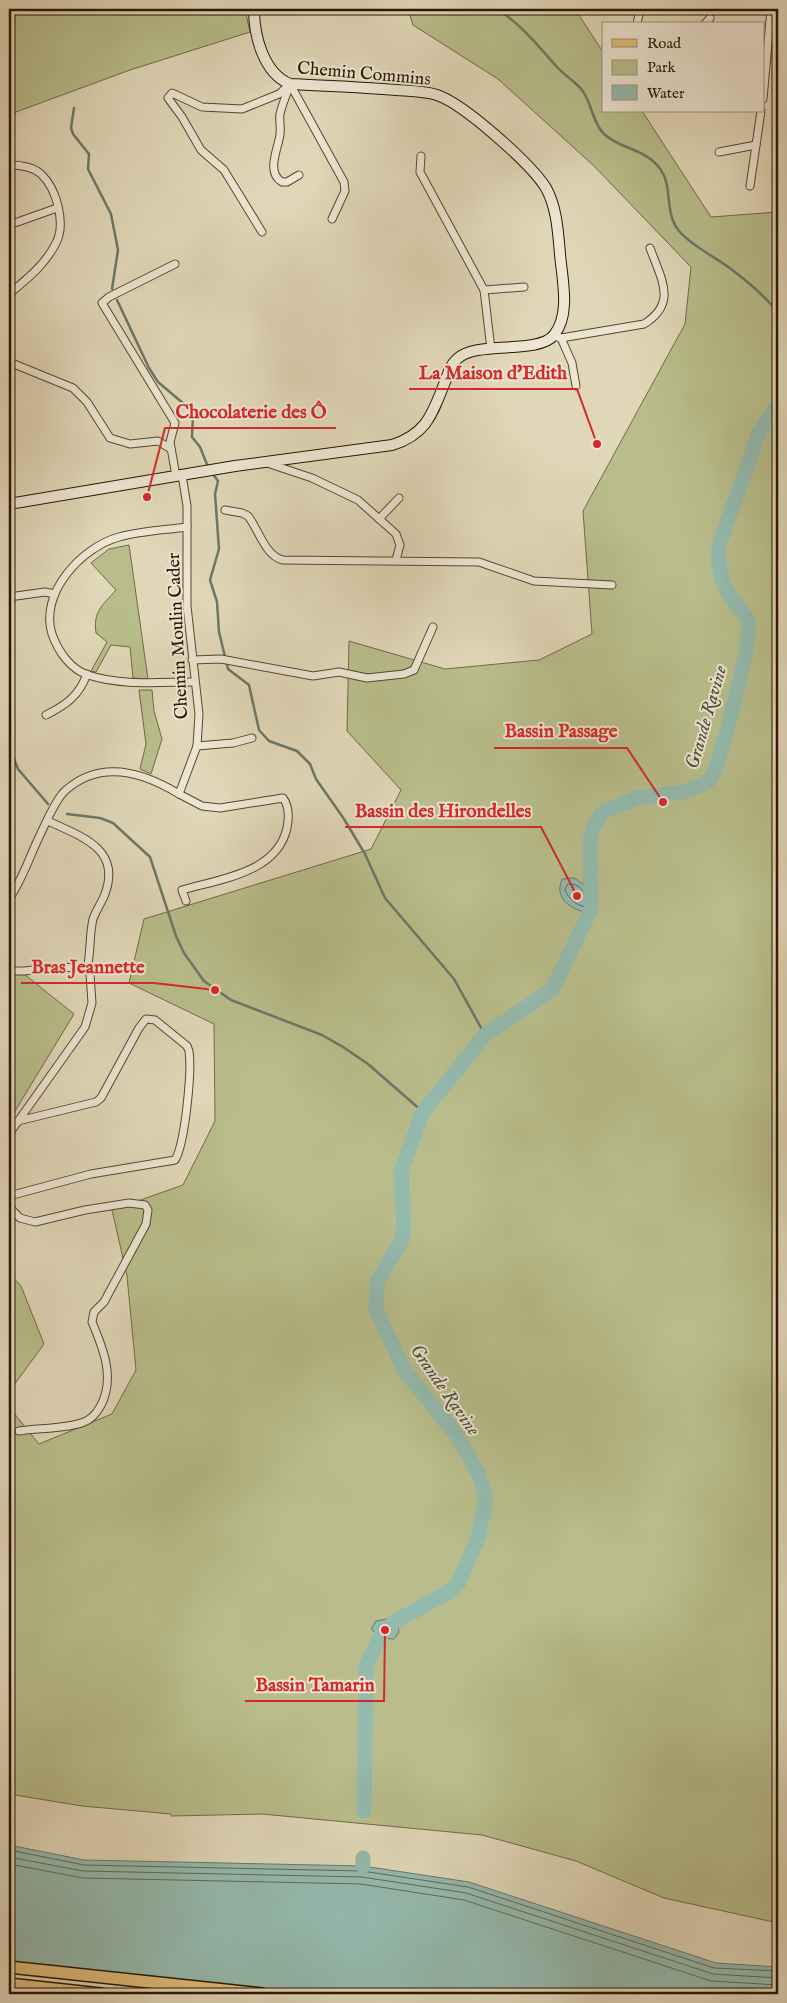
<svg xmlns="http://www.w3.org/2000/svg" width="787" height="2003" font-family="'IM FELL English',serif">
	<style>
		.green { fill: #b8bd8b; stroke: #726946 }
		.water { fill: #94baae; stroke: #6a7868 }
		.pier { fill: #e0d7b8 }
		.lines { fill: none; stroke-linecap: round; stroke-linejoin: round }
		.shore { stroke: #606857; stroke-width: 1 }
		.stream { stroke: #6a7868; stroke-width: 2.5 }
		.river { stroke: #94baae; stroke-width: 15 }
		.street-casing { stroke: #58462e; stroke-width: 9 }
		.secondary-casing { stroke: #2b1500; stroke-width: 12 }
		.primary-casing { stroke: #2b1500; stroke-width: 14 }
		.street { stroke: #ebe5d1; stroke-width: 7 }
		.secondary { stroke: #ebe5d1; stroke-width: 10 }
		.primary { stroke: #e0bc7c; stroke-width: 11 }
		.labels { text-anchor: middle; stroke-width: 4; stroke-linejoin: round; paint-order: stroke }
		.street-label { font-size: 18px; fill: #2b1500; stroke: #ebe5d1 }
		.water-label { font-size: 19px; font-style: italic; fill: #504f3d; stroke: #ebe5d1 }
		.leader { fill: none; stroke: #d62828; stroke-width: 2 }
		.callout-dot { fill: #d62828; stroke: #ebe5d1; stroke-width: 2 }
		.callout-label { font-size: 19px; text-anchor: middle; font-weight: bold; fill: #d62828; stroke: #ebe5d1; stroke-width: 4; stroke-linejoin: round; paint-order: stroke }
	</style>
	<rect width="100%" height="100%" fill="#e0d7b8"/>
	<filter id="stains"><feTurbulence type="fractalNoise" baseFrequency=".004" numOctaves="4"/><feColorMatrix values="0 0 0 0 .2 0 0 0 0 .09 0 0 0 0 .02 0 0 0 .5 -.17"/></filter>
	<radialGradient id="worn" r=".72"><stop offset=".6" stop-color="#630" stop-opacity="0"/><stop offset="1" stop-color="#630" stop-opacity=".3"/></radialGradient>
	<g class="green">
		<path d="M9 9H245L250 32 130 70 16 112 9 121Z"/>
		<path d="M408 9H575L603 52V111H642L711 217 778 212V1923L664 1898 576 1861 482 1835 262 1814 171 1816V1814L82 1806 9 1794V1407L39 1444 112 1414 136 1370 127 1276 112 1210 183 1185 215 1121 214 1024 129 983 144 919 371 849 401 790 347 731 349 641 445 669 539 660 592 634 583 511 685 324 691 267 594 166 498 79 413 25Z"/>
		<path d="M129 545 148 679 133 678 130 647 111 645 96 672 91 671 107 642 96 633C93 611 102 606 116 590L91 563 109 549Z"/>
		<path d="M139 690H152L154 711 162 739 151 774 140 769 146 744Z"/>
		<path d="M9 962 74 1014 9 1121Z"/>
		<path d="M9 1273 21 1286 44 1344 9 1392Z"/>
	</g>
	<g class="water">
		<path d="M574 878C588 886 595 895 594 912 582 914 563 906 560 892 559 888 561 883 562 879Z"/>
		<path d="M387 1619 398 1623 399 1632 394 1639 381 1638 371 1629 376 1621Z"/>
		<path d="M9 1845 84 1860 363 1866 469 1882 716 1963 778 1967V1994H9Z"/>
	</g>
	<path class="pier" d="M9 1962 298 1994H9Z"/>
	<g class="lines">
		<g class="shore">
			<path d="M568 884C580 883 584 892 590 901L589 907C578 907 569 900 565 890Z"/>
			<path d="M9 1850 84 1865 362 1871 468 1887 714 1968 778 1971"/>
			<path d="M9 1857 83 1871 362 1877 466 1893 713 1974 778 1978"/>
			<path d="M9 1864 83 1878 361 1884 464 1900 711 1981 778 1985"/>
		</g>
		<g class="stream">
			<path d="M497 9C521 24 538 46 557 67 564 75 575 81 582 90 592 103 592 122 604 134 621 150 646 148 661 170 673 188 664 213 679 231 693 247 714 256 731 269 747 281 766 297 778 313"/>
			<path d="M74 108 71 128 73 134 89 154 88 169 111 214 118 250 112 289"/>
			<path d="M117 300 149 368 158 382 190 409 193 416 192 437 200 447 208 467"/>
			<path d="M212 473 218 481 215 494 219 549 210 580 217 602 219 632 228 669 249 685 259 730 269 741 297 751 310 764 316 779 344 819 365 854 385 898 454 979 485 1035"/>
			<path d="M9 713 13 756 18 769 48 804"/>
			<path d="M67 814 100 818 113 823 150 857 176 936 184 953 204 981 231 1000 322 1035 343 1047 368 1064 423 1112"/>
		</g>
		<g class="river">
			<path d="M364 1811 366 1666 382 1633 394 1622 447 1593 458 1584 478 1538 486 1499 479 1474 455 1433 404 1370 376 1309 377 1282 402 1240 404 1229 401 1171 423 1112 485 1035 552 990 591 909 590 840 595 824 603 812 637 798 683 792 706 783 712 777C721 756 753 639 748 621 746 615 739 608 735 603 721 585 716 564 720 542L759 433 778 404"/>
			<path d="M363 1858V1866"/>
		</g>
		<defs>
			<g id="street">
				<path d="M637 24 640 9"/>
				<path d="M705 24 710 18"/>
				<path d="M290 84 344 182 345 191 332 219"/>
				<path d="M289 87C286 96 282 105 280 114 279 120 281 127 280 134 279 147 265 172 282 182H287L299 175"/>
				<path d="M763 99 771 9"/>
				<path d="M719 152 756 145"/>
				<path d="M421 156 420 172 484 290 491 349"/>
				<path d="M9 165C20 165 32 166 41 174 57 189 66 224 56 243 45 265 27 279 9 294"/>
				<path d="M750 186 761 111"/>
				<path d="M9 225 57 208"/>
				<path d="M262 232 224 170 201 150 182 117 168 98 172 93 202 107 242 109 279 94 290 84"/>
				<path d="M175 264 109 297 102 303 175 423 170 442 176 476"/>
				<path d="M484 290 524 287"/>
				<path d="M553 336 561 338 644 324C678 303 661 279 650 248"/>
				<path d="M561 338 572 363 576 386"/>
				<path d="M9 362 73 388 87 402 110 438 130 444 158 441 171 449"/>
				<path d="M267 463 312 478 358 500 396 534 400 545 396 560"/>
				<path d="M225 510 242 513 248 516C259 530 265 556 283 560L479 562 534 581 612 585"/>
				<path d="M379 519 399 498"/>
				<path d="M187 527C165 530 141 531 119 537 82 547 39 593 52 634 58 651 70 669 88 675 122 686 159 682 194 682"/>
				<path d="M9 597 45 592 55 594"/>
				<path d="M192 660 221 659 313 676 339 672 367 678 404 674 414 670 433 627"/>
				<path d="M46 715C66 705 79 696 87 674"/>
				<path d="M197 746 233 743 252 738"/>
				<path d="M179 794 202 806 220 808 283 798C289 806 289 818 287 828 277 873 220 879 182 890L186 901"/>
				<path d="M48 821C80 836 120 848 106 891 103 901 96 910 93 919 89 936 91 953 87 969"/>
				<path d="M9 899C23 879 30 855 41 833 46 822 57 797 66 790 101 759 143 772 179 794L197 746 199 714 187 606V506L182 475"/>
				<path d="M9 971H24L63 967 87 969"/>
				<path d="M9 1134 85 1027 92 1003 90 974 87 969"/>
				<path d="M9 1196 91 1174 175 1160C185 1144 192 1071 189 1051L187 1046 155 1020 146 1019 139 1028 101 1098 96 1102 18 1121"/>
				<path d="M9 1207 20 1218 35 1222 85 1210 129 1203 145 1205 148 1210 146 1224 104 1302 94 1312 92 1322C103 1348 116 1379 100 1407 96 1414 92 1419 84 1422 67 1429 38 1428 19 1431"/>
			</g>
			<path id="secondary" d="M9 504 235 466 392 445C427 434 432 414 445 382 448 374 450 365 457 359 476 340 538 355 554 335 571 314 562 279 560 254 558 232 557 208 546 188 531 164 464 104 437 95 424 91 409 91 396 90 360 87 325 86 290 84 263 73 254 35 254 9"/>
			<g id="primary">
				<path d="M9 1967 262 1994"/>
				<path d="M9 1984 101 1994"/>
			</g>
		</defs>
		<use href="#street" class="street-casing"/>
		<use href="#secondary" class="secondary-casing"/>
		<use href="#primary" class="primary-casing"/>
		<use href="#street" class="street"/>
		<use href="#secondary" class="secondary"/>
		<use href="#primary" class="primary"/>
	</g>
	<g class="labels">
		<g class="street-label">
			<text transform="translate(364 73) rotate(5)" y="6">Chemin Commins</text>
			<text transform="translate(177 636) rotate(-93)" y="6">Chemin Moulin Cader</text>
		</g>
		<g class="water-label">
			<text transform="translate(705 717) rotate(-74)" y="7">Grande Ravine</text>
			<text transform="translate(446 1389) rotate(55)" y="7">Grande Ravine</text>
		</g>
	</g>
	<path class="leader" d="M597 444L577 389H409M147 497L165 428H336M663 802L627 748H494M577 896L541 827H345M215 990L154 983H21M385 1630L384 1701H245"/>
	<g class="callout-dot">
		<circle cx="597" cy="444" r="5"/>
		<circle cx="147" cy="497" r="5"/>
		<circle cx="663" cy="802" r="5"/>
		<circle cx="577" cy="896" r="5"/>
		<circle cx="215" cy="990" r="5"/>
		<circle cx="385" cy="1630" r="5"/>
	</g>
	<g class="callout-label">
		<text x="493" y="379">La Maison d'Edith</text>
		<text x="251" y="418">Chocolaterie des Ô</text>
		<text x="561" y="737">Bassin Passage</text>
		<text x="443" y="817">Bassin des Hirondelles</text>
		<text x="88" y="973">Bras Jeannette</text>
		<text x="315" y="1691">Bassin Tamarin</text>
	</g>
	<rect width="787" height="2003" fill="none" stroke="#e0d7b8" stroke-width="30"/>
	<rect x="10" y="10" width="767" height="1983" fill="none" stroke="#2b1500" stroke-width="2.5"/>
	<rect x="15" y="15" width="757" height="1973" fill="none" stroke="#2b1500"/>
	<rect x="602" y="22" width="162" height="90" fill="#ebe5d1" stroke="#9e927d"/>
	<rect x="612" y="39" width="25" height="8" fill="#e0bc7c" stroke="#9e927d"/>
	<text x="647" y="48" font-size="15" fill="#2b1500">Road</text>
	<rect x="612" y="60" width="25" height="15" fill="#b8bd8b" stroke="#9e927d"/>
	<text x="647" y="72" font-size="15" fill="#2b1500">Park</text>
	<rect x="612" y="85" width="25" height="15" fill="#94baae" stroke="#9e927d"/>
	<text x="647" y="98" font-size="15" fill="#2b1500">Water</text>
	<rect width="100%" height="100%" filter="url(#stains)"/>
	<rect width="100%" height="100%" fill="url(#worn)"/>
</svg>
